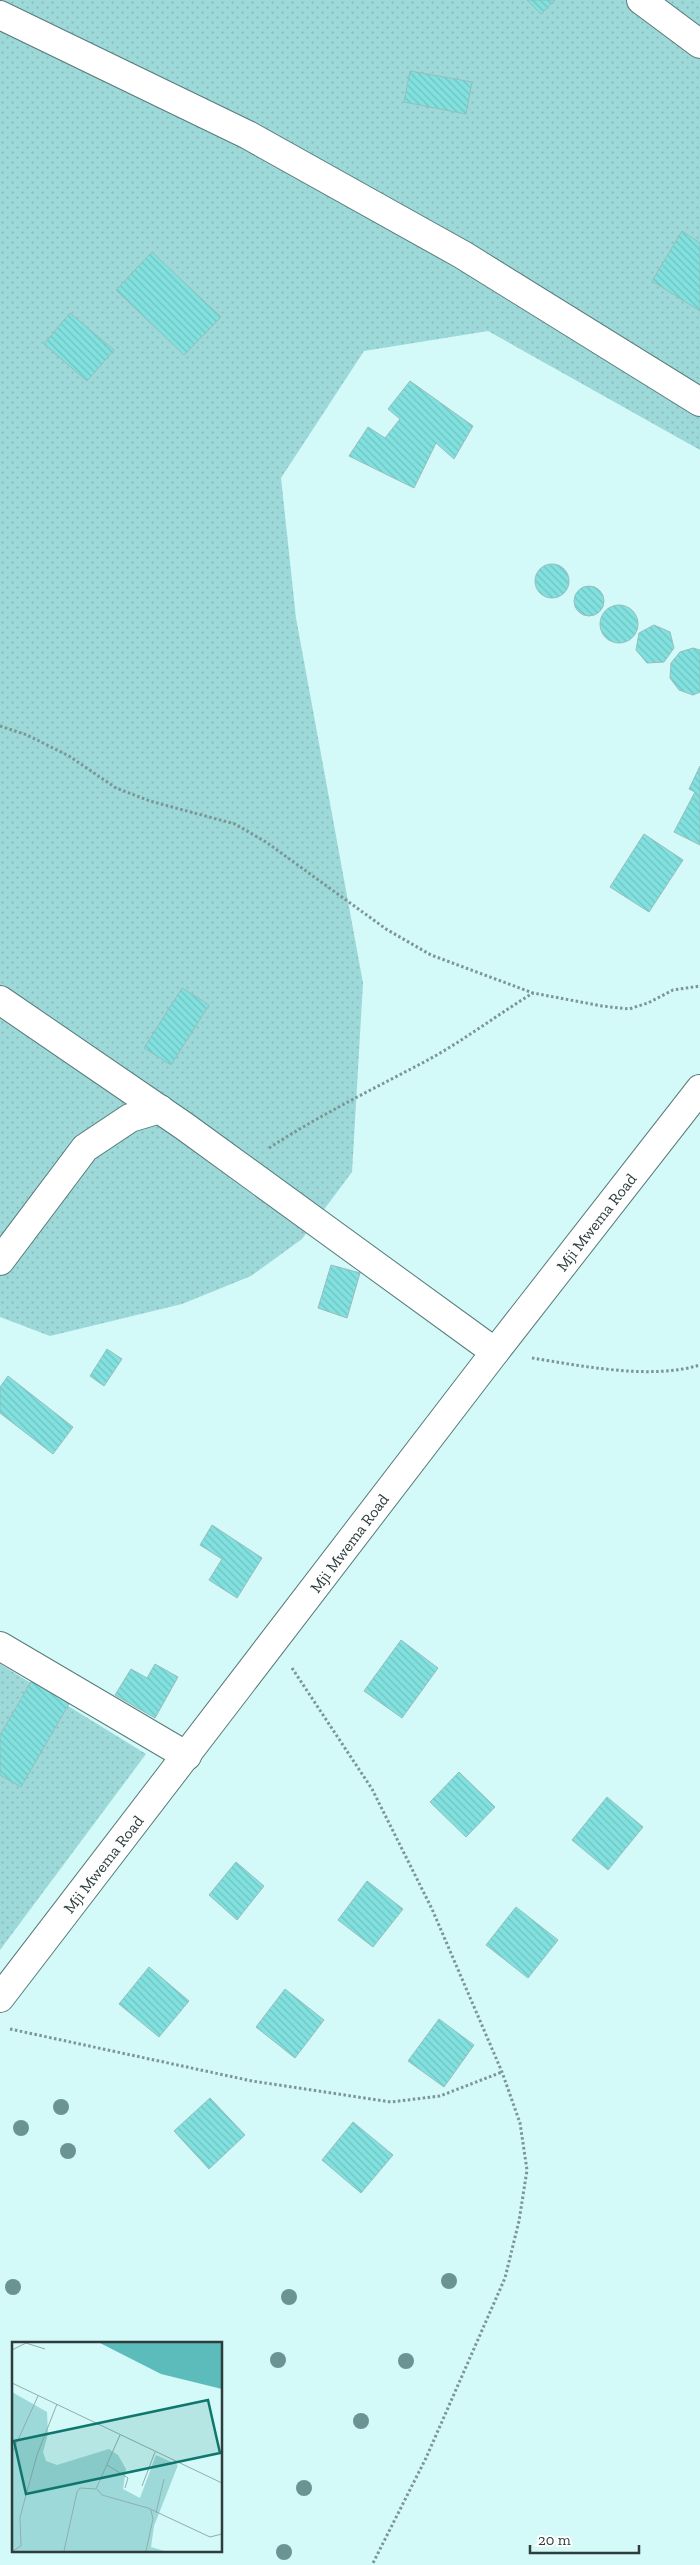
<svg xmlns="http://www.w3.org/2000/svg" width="700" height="2565" font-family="'Zilla Slab',serif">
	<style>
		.grass { fill: url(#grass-dots) }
		.building { fill: url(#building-back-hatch); stroke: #98bdbc }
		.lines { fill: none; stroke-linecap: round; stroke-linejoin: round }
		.minor-casing { stroke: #587b7a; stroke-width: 30 }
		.secondary-casing { stroke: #587b7a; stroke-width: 30 }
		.path { stroke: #7c9695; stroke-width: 3; stroke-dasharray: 2.5 2.5; stroke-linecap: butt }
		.minor { stroke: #fff; stroke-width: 28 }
		.secondary { stroke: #fff; stroke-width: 28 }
		.tree { fill: #699493 }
		.labels { text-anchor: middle; stroke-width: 5; stroke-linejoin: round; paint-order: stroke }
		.street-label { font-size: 16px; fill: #2d3c3c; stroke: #fefefe }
		.inset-road { fill: none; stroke: #91adad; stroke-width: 1 }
		.view { fill: #0f766e; fill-opacity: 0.15; stroke: #0f766e; stroke-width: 2.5 }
		.inset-edge { fill: none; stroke: #2d3c3c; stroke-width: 2.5 }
	</style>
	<defs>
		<pattern id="grass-dots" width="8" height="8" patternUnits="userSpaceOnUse" patternTransform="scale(1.25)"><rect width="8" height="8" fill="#9dd9d8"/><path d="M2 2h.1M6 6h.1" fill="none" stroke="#88bbba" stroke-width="1.8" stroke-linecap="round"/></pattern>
		<pattern id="building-back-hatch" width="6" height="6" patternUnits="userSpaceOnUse" patternTransform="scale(1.25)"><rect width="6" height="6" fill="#81e1df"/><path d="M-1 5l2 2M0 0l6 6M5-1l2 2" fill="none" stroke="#70c2c0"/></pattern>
	</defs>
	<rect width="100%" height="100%" fill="#d3f9f8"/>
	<g class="grass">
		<path d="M0 0H700V450L488 331 364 351 281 478 296 618 363 983 352 1172 302 1239 251 1276 182 1304 50 1336 0 1317Z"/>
		<path d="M0 1664 146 1754 0 1950Z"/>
	</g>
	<g class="building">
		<path d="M527 0H555L541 14Z"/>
		<path d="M410 71 472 82 466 114 404 102Z"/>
		<path d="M682 231 700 243V311L652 281Z"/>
		<path d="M152 252 221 317 184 355 116 290Z"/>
		<path d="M70 313 114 350 87 381 44 344Z"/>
		<path d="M410 381 473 426 454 459 436 443 414 488 349 456 368 427 385 438 400 419 388 409Z"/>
		<circle cx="552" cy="581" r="17"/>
		<circle cx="589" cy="601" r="15"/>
		<circle cx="619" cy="624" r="19"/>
		<path d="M654 625 670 632 674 648 664 662 647 663 636 650 639 633Z"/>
		<path d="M693 648 700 650V692L693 695 679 690 670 678 671 663 680 652Z"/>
		<path d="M700 766V845L674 832 695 792 689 789Z"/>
		<path d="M644 834 683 860 649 912 610 887Z"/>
		<path d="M182 988 209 1005 171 1065 144 1048Z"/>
		<path d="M331 1265 360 1273 347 1318 318 1308Z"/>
		<path d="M107 1349 122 1359 104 1386 90 1376Z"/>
		<path d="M8 1376 73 1427 53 1454 0 1413V1387Z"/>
		<path d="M212 1525 262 1558 237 1598 209 1580 222 1559 200 1545Z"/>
		<path d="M401 1640 438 1668 402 1718 364 1691Z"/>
		<path d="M155 1664 178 1677 155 1718 115 1695 131 1669 147 1678Z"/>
		<path d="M32 1680 70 1702 21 1787 0 1775V1735Z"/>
		<path d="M459 1772 495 1807 466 1837 430 1802Z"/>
		<path d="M607 1797 643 1827 608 1870 572 1840Z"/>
		<path d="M236 1862 264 1886 237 1920 209 1895Z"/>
		<path d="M367 1881 403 1909 373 1947 338 1920Z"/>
		<path d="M516 1907 558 1940 528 1978 486 1945Z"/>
		<path d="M149 1967 189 2001 159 2037 119 2004Z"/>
		<path d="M285 1989 324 2020 295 2058 256 2027Z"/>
		<path d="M439 2019 474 2045 444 2087 408 2061Z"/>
		<path d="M210 2098 245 2135 209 2169 174 2131Z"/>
		<path d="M353 2122 393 2155 361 2193 322 2160Z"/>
	</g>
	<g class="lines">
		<defs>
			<g id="minor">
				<path d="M641 0 700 44"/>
				<path d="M0 15 248 135 463 255 700 402"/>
				<path d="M0 1000 184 1126 495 1352"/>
				<path d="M0 1261 85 1148 130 1118 160 1109"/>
				<path d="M0 1646 187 1756"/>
			</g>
			<path id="secondary" d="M0 1998 495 1352 700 1089"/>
		</defs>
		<use href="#minor" class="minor-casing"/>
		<use href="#secondary" class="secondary-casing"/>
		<g class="path">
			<path d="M0 726 27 735 69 756 116 788 150 801 235 824 266 842 386 929 431 955 533 993 602 1006 629 1009 648 1003 673 990 700 986"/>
			<path d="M269 1148C320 1115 373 1089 426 1061 463 1041 497 1015 533 993"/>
			<path d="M532 1358C582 1366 651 1380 700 1365"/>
			<path d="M292 1668 372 1789 432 1909 502 2072 520 2123 527 2170 519 2221 505 2278 426 2458 372 2565"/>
			<path d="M10 2029 252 2081 391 2102 440 2096 502 2072"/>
		</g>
		<use href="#minor" class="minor"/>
		<use href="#secondary" class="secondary"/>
	</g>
	<g class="tree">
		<circle cx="61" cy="2107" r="8"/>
		<circle cx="21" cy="2128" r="8"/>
		<circle cx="68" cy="2151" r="8"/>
		<circle cx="449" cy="2281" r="8"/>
		<circle cx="13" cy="2287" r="8"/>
		<circle cx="289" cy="2297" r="8"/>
		<circle cx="278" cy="2360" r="8"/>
		<circle cx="406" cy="2361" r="8"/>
		<circle cx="361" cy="2421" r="8"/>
		<circle cx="304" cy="2488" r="8"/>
		<circle cx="284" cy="2552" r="8"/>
	</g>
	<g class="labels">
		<g class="street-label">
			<text transform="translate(596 1222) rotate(-52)" y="6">Mji Mwema Road</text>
			<text transform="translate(349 1543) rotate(-53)" y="6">Mji Mwema Road</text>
			<text transform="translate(103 1864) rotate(-52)" y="6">Mji Mwema Road</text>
		</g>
	</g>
	<g transform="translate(12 2342)">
		<rect width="210" height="210" fill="#d3f9f8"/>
		<path d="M0 50 35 70 36 92 31 110 34 119 45 123 97 107 106 113 114 127 111 147 128 156 144 113 166 123 142 184 139 205 152 209H0Z" fill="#9dd9d8"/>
		<path d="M88 1H210V47L149 32Z" fill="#5bbcbb"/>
		<path class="inset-road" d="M0 8 14 1 33 7M0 41 210 141M0 111 26 54M95 123 116 136 113 146M130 144 143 110M85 147 90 153 136 166 198 195 210 192M144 171 152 137M1 209 9 204 8 175 25 113 45 62M52 209 65 150 68 146 84 147 108 93M134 209 141 177 139 168"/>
		<path class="view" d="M196 58 208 111 14 152 2 99Z"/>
		<rect width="210" height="210" class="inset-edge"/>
	</g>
	<path d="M530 2545v8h109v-8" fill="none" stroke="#2d3c3c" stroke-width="2.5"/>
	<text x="538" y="2545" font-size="15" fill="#2d3c3c" stroke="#fefefe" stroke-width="4" paint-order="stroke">20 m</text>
</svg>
